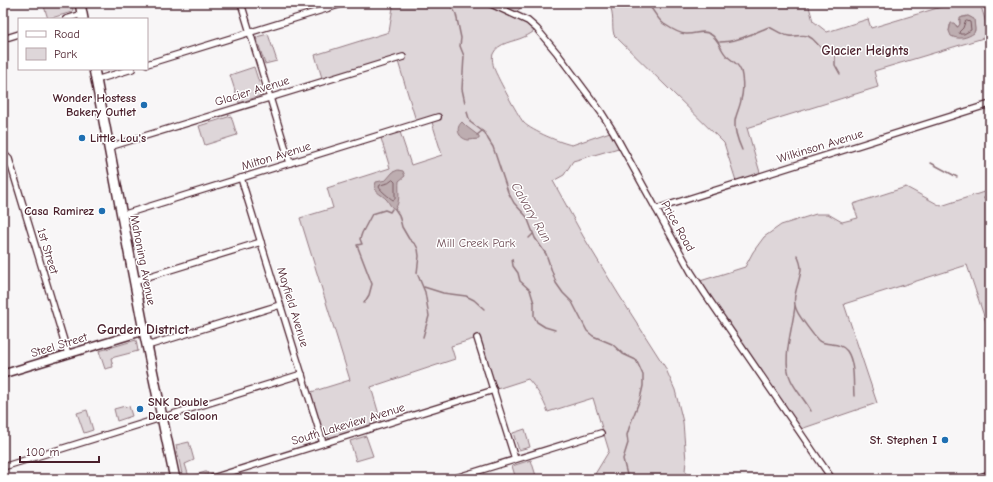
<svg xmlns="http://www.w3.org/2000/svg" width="993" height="482" font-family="'Comic Neue',sans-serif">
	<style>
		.green { fill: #ded6d9; stroke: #947a82; fill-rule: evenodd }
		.water { fill: #bdadb0; stroke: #8f747b }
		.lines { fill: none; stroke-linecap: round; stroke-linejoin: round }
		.shore { stroke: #785860; stroke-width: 1 }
		.stream { stroke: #8f747b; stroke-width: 1.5 }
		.minor-casing { stroke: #4a1f2b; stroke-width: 8 }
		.tertiary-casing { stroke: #4a1f2b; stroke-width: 10 }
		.primary-casing { stroke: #4a1f2b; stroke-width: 12 }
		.minor { stroke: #fff; stroke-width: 5.5 }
		.tertiary { stroke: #fff; stroke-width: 7 }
		.primary { stroke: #fff; stroke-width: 9 }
		.poi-dot { fill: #1f6fb2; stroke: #fff; stroke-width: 1.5 }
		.labels { text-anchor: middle; stroke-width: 3; stroke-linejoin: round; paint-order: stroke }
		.street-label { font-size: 12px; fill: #4a1f2b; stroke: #fff }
		.poi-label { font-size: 12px; font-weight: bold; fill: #4a1f2b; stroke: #fff; text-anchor: end }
		.park-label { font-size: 12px; fill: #6f4d56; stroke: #fff }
		.neighbourhood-label { font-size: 13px; font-weight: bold; fill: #4a1f2b; stroke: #fff }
		.water-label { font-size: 13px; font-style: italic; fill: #72515a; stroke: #fff }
		.quarter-label { font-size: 14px; font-weight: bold; fill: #4a1f2b; stroke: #fff }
	</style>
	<rect width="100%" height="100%" fill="#f8f6f7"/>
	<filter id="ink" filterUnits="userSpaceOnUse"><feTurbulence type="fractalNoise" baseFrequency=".025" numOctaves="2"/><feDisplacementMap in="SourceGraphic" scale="8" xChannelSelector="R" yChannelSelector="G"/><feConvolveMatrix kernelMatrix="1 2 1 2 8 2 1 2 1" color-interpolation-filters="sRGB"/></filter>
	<g filter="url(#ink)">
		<g class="green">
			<path d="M43 3H72L73 10 72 12 48 19Z"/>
			<path d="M393 3H527L513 14 537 29C533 32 529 35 524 37 514 42 498 42 493 54 491 59 494 70 497 75 500 82 520 119 524 123 532 131 561 143 572 145L613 131 622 147 573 161 564 175 553 181 583 236 619 295 665 367 675 390 683 422 686 461 685 471C694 482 703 468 715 479H592L609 451 593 398 548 412C543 399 537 389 528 379L494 390 477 338 451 346 455 359 371 387 382 425 323 443 308 393 350 380 300 218 333 208 327 188 390 168 380 135 399 129 411 165 442 155 431 119 417 124 397 58 323 81 315 55 389 32 393 7Z"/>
			<path d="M605 3H808L813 21 827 32 868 19 871 28 954 3H980L990 36 874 71 878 87 747 128 761 176 737 184 724 143 614 35C611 24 615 15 609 4ZM968 16 972 18 974 21 975 31H949L950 25H956L958 27 960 24 959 20 962 17Z"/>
			<path d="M268 34 277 61 265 64 256 37Z"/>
			<path d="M254 67 263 95 239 103 230 75Z"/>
			<path d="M231 116 237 135 205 145 199 126Z"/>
			<path d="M906 187 941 206 990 190V334L967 265 844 304 877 403 798 430 697 282 745 267 753 252 764 237 781 225 816 214H828L842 222 858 218 853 204Z"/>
			<path d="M136 340 138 351 111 358 113 367 105 369 99 351Z"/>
			<path d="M125 406 126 407 129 406 132 416 117 421 114 409Z"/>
			<path d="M87 410 93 430 84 433 77 413Z"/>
			<path d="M525 429 530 447 519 450 513 433Z"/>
			<path d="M366 436 373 456 356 461 350 441Z"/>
			<path d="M189 442 194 460 185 464 189 477 205 472H207L208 474 192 479H183L176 445Z"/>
			<path d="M531 460 537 479H516L512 466Z"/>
		</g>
		<g class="water">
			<path d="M968 16 974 19 975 29 974 33C967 38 959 40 951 36L949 31 951 23H954L957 27H958L960 24V18Z"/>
			<path d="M462 122 467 127 479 136V139C475 139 472 140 468 140 458 138 455 128 462 122Z"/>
			<path d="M398 170 403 171 405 176 399 181C398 190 401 201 395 209 390 207 390 204 387 200 381 193 372 193 376 182L386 180 393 172Z"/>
		</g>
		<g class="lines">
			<g class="shore">
				<path d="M967 21 970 22 971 30 964 34H960L959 32 963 28 965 22Z"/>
				<path d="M393 180 395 182V199L393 200C390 198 380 190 379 187L380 185 388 183Z"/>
			</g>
			<g class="stream">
				<path d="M450 3 456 14 461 38 460 46 464 56 462 89 465 103"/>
				<path d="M647 3C653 9 657 19 664 24 670 28 680 34 686 34 694 35 703 29 710 34 720 39 720 51 728 57 735 63 741 66 742 76 743 83 743 93 741 100 740 107 736 114 735 121 734 131 738 141 742 150"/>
				<path d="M720 42C737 42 753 33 769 27 776 30 781 35 789 36 795 37 802 34 808 36 821 42 815 52 835 48V65L840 74"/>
				<path d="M467 112 470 122 485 133 488 139 493 147 508 192 514 203 527 217 535 238 546 254 556 283 563 293 572 302 587 331 593 336 612 344 623 354 636 360 639 366 643 375V386L640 399 630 425 627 435 628 443 623 459 628 479"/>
				<path d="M477 135 482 131"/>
				<path d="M931 163 957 177"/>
				<path d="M984 198 990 206"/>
				<path d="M395 209 399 215 402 227 409 239 416 245 418 249 419 256 417 273 425 292 429 316 423 337"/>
				<path d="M529 238 533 234"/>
				<path d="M797 255C799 259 801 264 801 269 800 284 790 297 797 311 799 316 816 339 819 341 828 346 841 342 847 351 855 363 853 382 854 396"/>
				<path d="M512 259 513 266 518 273 520 281 530 290 534 303V316L537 322 545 327 555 330"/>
				<path d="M424 287 443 293 466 296 474 300 484 309"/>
				<path d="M364 303 369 295 372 284 357 245 362 244 360 239 362 233 372 214 385 210 390 212 392 209"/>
				<path d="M795 306C793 327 781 361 791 380 796 391 805 400 811 411"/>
			</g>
			<defs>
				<g id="minor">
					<path d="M241 3 290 163"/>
					<path d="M489 3 528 21 537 29 557 53 601 112 613 131 691 272 706 295 832 479"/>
					<path d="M66 19 82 14"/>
					<path d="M3 39 19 34"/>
					<path d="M147 64 345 3"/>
					<path d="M96 80 132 69"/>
					<path d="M109 147 403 57"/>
					<path d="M3 155 6 156 9 159 68 354"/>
					<path d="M241 178 323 443"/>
					<path d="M656 209 990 104"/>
					<path d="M122 215 438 117"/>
					<path d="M134 281 261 242"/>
					<path d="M477 338 515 459"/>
					<path d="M147 346 280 305"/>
					<path d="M3 467 302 374"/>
					<path d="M209 479 494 390"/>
					<path d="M452 479 601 433"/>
				</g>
				<g id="tertiary">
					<path d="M3 374 144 331"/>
					<path d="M977 479 990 475"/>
				</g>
				<g id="primary">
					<path d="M80 3 83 19"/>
					<path d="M94 69 144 331 175 479"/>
				</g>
			</defs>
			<use href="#minor" class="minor-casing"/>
			<use href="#tertiary" class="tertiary-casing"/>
			<use href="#primary" class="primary-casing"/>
			<use href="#minor" class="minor"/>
			<use href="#tertiary" class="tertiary"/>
			<use href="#primary" class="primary"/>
		</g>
	</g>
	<g class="poi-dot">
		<circle cx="144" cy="105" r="4"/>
		<circle cx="82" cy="138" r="4"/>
		<circle cx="102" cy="211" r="4"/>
		<circle cx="140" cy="409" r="4"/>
		<circle cx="945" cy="440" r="4"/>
	</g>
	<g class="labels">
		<g class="street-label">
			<text transform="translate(252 91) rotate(-17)" y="4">Glacier Avenue</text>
			<text transform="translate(820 146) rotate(-17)" y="4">Wilkinson Avenue</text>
			<text transform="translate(276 156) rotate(-17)" y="4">Milton Avenue</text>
			<text transform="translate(678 226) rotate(61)" y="4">Price Road</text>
			<text transform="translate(48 251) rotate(73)" y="4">1st Street</text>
			<text transform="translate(143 260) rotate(79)" y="4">Mahoning Avenue</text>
			<text transform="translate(293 307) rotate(73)" y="4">Mayfield Avenue</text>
			<text transform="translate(59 345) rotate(-17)" y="4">Steel Street</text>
			<text transform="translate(348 424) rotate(-17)" y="4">South Lakeview Avenue</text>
		</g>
		<g class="poi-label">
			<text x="136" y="102">Wonder Hostess<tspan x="136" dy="14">Bakery Outlet</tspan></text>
			<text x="90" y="142" text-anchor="start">Little Lou's</text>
			<text x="94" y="215">Casa Ramirez</text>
			<text x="148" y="406" text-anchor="start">SNK Double<tspan x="148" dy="14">Deuce Saloon</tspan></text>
			<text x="937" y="444">St. Stephen I</text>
		</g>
		<g class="park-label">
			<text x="476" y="247">Mill Creek Park</text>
		</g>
		<g class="neighbourhood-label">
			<text x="865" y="55">Glacier Heights</text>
		</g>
		<g class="water-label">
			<text transform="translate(532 212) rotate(60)" y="5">Calvary Run</text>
		</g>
		<g class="quarter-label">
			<text x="143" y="334">Garden District</text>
		</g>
	</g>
	<rect width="993" height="482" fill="none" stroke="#fff" stroke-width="16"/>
	<rect x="8" y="8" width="977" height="466" fill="none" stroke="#4a1f2b" stroke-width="1.5" filter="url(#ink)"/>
	<rect x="18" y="18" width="130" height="52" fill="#ffffff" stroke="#b7a5aa"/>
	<rect x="26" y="31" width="20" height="6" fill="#ffffff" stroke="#b7a5aa"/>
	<text x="54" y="38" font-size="12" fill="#4a1f2b">Road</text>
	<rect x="26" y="48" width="20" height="12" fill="#ded6d9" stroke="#b7a5aa"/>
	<text x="54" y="58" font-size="12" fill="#4a1f2b">Park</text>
	<path d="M20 456v6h79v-6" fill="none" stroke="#4a1f2b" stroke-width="2"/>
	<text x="26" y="456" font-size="12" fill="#4a1f2b" stroke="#ffffff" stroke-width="3" paint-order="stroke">100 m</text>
</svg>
